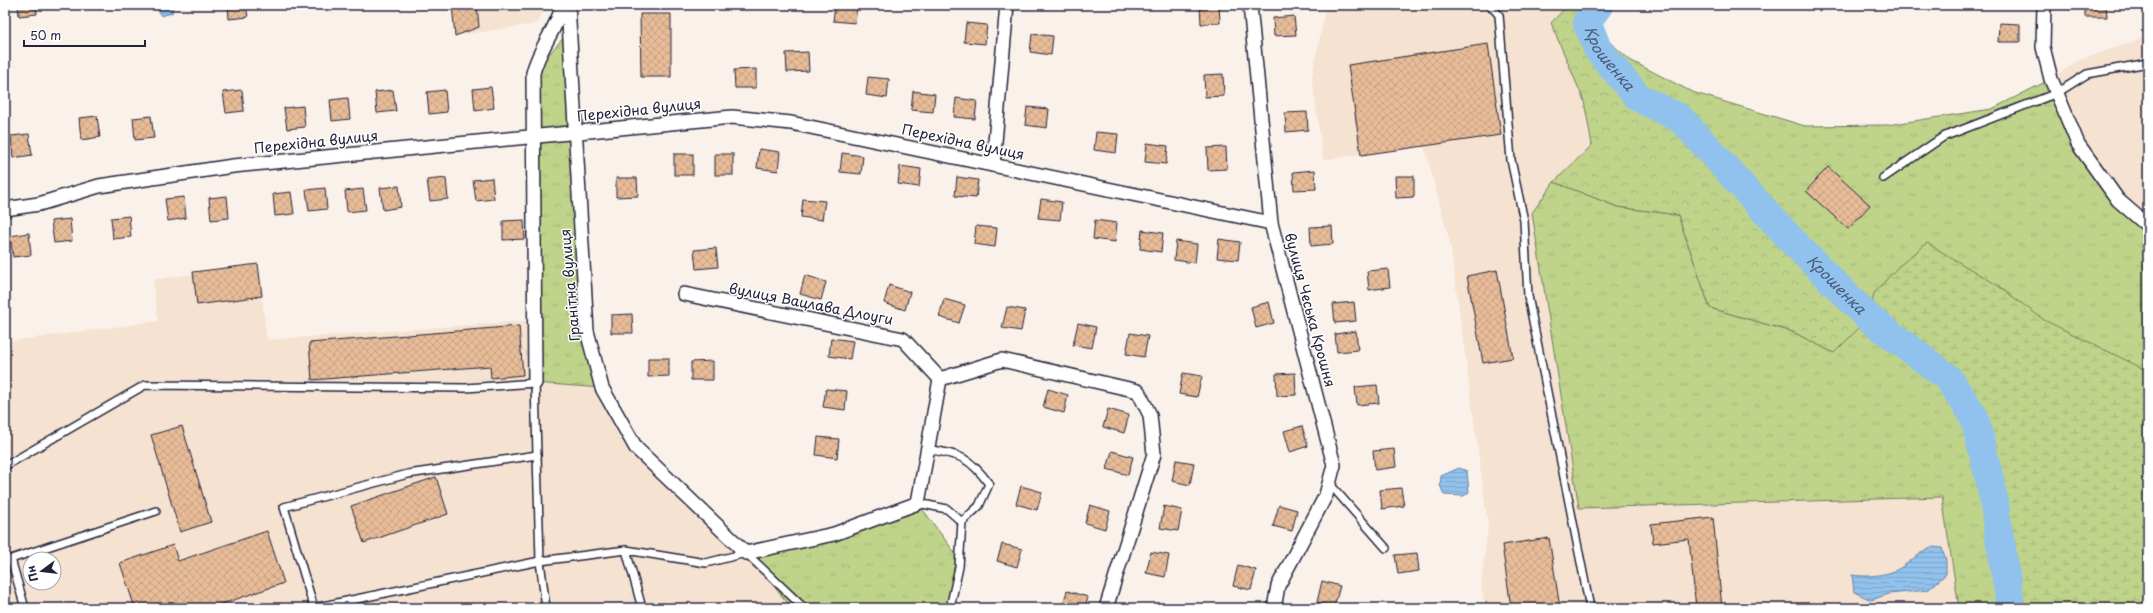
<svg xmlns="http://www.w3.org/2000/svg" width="2153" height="613" font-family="'Playpen Sans',sans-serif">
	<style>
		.built { fill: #f5e2d1; fill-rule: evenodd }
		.grass { fill: url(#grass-tufts); stroke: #707b62 }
		.forest { fill: url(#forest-crowns); stroke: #707b62 }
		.wetland { fill: url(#wetland-marsh); stroke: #707b62 }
		.water { fill: url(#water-rules); stroke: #6582a6 }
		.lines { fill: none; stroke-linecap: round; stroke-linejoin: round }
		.river { stroke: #91c2ed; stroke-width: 29 }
		.building { fill: url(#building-cross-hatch); stroke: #22223b }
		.lane-casing { stroke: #22223b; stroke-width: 10 }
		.street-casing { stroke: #22223b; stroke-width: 16 }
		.lane { stroke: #fff; stroke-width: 7 }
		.street { stroke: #fff; stroke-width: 13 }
		.labels { text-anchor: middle; stroke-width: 3; stroke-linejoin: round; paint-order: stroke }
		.street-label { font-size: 14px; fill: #22223b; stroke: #fff }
		.water-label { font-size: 15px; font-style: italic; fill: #495a79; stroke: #fff }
	</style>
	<defs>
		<pattern id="grass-tufts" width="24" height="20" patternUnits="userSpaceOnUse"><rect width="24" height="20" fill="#bfd48a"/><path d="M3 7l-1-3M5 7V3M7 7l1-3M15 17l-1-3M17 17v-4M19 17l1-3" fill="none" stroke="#a4b678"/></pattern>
		<pattern id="forest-crowns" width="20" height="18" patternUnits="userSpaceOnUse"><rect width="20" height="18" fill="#bfd48a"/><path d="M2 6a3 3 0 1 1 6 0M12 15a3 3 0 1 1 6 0" fill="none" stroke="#a4b678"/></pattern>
		<pattern id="wetland-marsh" width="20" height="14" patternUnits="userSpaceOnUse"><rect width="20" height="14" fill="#bfd48a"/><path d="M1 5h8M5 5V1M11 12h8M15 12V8" fill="none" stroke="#a4b678"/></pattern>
		<pattern id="water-rules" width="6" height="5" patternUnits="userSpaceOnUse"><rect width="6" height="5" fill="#91c2ed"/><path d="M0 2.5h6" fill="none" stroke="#7da6cc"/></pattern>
		<pattern id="building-cross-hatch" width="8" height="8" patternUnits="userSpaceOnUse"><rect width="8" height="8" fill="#e8bc98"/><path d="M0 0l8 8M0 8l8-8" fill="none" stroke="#c7a184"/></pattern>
	</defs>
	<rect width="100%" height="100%" fill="#faf2ea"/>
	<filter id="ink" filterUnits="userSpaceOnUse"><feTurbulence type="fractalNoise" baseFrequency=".025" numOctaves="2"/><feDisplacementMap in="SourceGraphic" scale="8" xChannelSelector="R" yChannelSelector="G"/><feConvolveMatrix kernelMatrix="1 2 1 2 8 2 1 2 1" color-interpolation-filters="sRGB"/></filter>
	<g filter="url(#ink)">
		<g class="built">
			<path d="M452 5H549L535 24 455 36Z"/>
			<path d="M1326 5H1568L1551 23 1584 101 1592 145 1554 182 1579 507 1943 497 1959 608H1485L1481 584 1488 525 1450 243 1424 145 1323 160 1312 77Z"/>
			<path d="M2148 36V226L2078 144 2051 79 2077 61Z"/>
			<path d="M258 264 267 340 535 320 602 388 636 448 746 553 792 608H5V342L158 321 153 280ZM30 559H54V583H30Z"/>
		</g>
		<g class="grass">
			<path d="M1587 22 1630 60 1692 92 1805 126 1887 125 1992 109 2051 79 2078 144 2148 226V608H1959L1942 497 1579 508 1532 213 1554 182 1618 207 1678 215 1710 308 1793 332 1834 353 1868 318 1796 245 1681 119 1639 98 1598 50Z"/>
			<path d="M570 30 583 266 602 388 535 383 533 73Z"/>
			<path d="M918 503 963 564 954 608H792L746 553Z"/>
		</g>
		<path class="forest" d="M1568 5H1599L1587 22 1598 50 1639 98 1681 119 1790 239 1869 318 1834 353 1793 332 1710 308 1678 215 1618 207 1554 182 1592 145 1584 101 1551 23Z"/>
		<path class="wetland" d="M1927 243 1997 285 2044 320 2148 371V608H2011L1991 485 1974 416 1947 377 1869 318 1874 293 1898 267Z"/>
		<g class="water">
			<path d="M173 5 172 13 161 16 155 6Z"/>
			<path d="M1459 468 1467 471 1469 492 1464 496 1444 495 1440 485 1441 476Z"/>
			<path d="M1931 547 1942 548 1946 560V574L1928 590 1889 594 1871 600 1854 592 1852 575C1865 577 1879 576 1892 572 1906 567 1917 553 1931 547Z"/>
		</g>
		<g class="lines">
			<path class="river" id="s1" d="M1599 5 1587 22 1598 50 1639 98 1681 119 1796 245 1869 318 1947 377 1974 416 1991 485 2011 608"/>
		</g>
		<g class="building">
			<path d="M18 5H36L37 14 19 16Z"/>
			<path d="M228 5H246L248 17 229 19Z"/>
			<path d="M452 5H477L479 27 455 36Z"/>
			<path d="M835 5H857L855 23 833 21Z"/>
			<path d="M1200 5H1219L1220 23 1201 24Z"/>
			<path d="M2085 5H2106L2107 17H2085Z"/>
			<path d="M640 14H671V77H641Z"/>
			<path d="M1294 16 1296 35 1274 36 1273 18Z"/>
			<path d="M966 23 987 25 985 44 964 42Z"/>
			<path d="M1999 23 2020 24V42H1998Z"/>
			<path d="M1032 34 1053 36 1051 55 1030 52Z"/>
			<path d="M1488 44 1501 135 1361 155 1348 65Z"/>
			<path d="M808 52 809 71 787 72 786 53Z"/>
			<path d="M756 69V88H735L734 70Z"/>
			<path d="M1223 74 1224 96 1205 97 1204 75Z"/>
			<path d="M868 77 889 79 887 98 866 95Z"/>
			<path d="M491 87 494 108 475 111 473 89Z"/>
			<path d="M242 90 244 111 226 113 223 92Z"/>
			<path d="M393 90 396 111 377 113 375 92Z"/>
			<path d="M445 90 447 112 429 114 427 92Z"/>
			<path d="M913 91 935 94 933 112 911 110Z"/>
			<path d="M348 98 350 119 332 121 330 100Z"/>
			<path d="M956 98 977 101 975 119 954 117Z"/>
			<path d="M303 106 305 127 287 129 284 108Z"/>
			<path d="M1027 107 1049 109 1047 128 1025 125Z"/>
			<path d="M1307 112 1308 130 1286 132 1285 113Z"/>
			<path d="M97 116 100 137 81 140 79 118Z"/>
			<path d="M151 116 154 138 135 140 133 118Z"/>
			<path d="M1096 132 1118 134 1116 153 1094 150Z"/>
			<path d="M29 134 32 155 13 158 11 136Z"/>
			<path d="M1147 143 1168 146 1166 164 1145 162Z"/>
			<path d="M1226 147 1227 169 1208 170 1207 148Z"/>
			<path d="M759 149 780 152 778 171 757 168Z"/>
			<path d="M842 153 863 156 861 174 840 172Z"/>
			<rect x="674" y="154" width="19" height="21"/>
			<rect x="715" y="154" width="18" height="21"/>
			<path d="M900 166 921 169 919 187 898 184Z"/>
			<path d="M1828 167 1870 205 1848 229 1806 191Z"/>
			<path d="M1315 170 1316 189 1294 190 1293 172Z"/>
			<path d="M1395 176H1414V197L1396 198Z"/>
			<path d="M957 177 978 180 976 198 955 196Z"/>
			<path d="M446 178 448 199 430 201 427 180Z"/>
			<path d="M492 178 494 199 476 201 473 180Z"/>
			<path d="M616 178H637L638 196 616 197Z"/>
			<path d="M399 186 401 207 383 210 380 188Z"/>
			<path d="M325 188 327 209 309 211 306 190Z"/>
			<path d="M363 189 366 210 347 212 345 191Z"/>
			<path d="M291 192 294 214 275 216 273 194Z"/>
			<path d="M227 196 229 218 211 220 209 198Z"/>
			<path d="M184 197 186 218 168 221 165 199Z"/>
			<path d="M803 199 825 201 822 220 801 217Z"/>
			<path d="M1041 199 1062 202 1060 220 1038 218Z"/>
			<path d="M129 216 131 237 113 239 111 218Z"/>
			<path d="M70 219 72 241 54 243 51 221Z"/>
			<path d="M524 220 525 239 503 240V221Z"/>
			<path d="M1095 220 1117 223 1115 242 1093 239Z"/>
			<path d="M976 226 997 228 995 247 974 244Z"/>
			<path d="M1332 226 1333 244 1311 246 1310 227Z"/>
			<path d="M1142 230 1163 233 1161 252 1140 249Z"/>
			<path d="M29 233 31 255 13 257 10 236Z"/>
			<path d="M1219 239 1240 242 1238 260 1217 258Z"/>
			<path d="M1176 241 1197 244 1195 263 1174 260Z"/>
			<path d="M716 248 718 267 696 269 694 250Z"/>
			<path d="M258 264 262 296 197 305 193 272Z"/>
			<path d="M1388 269 1390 287 1369 290 1367 271Z"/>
			<path d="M1497 270 1513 358 1483 363 1467 276Z"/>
			<path d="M805 275 826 282 821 300 800 294Z"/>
			<path d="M889 285 910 292 905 310 884 303Z"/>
			<path d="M944 299 965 305 959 323 939 317Z"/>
			<path d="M1269 302 1274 323 1256 328 1251 307Z"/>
			<path d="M1354 302 1356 321 1335 323 1333 304Z"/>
			<path d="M1007 307 1025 310 1021 331 1002 328Z"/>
			<path d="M632 314 633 333H611V315Z"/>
			<path d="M1078 323 1096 327 1092 348 1073 345Z"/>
			<path d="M519 326 523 375 491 378 490 366 312 380 309 343Z"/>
			<path d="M1356 331 1358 350 1337 352 1335 334Z"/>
			<path d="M1130 333 1148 336 1144 357 1126 354Z"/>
			<path d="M831 338 853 341 850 359 829 356Z"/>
			<path d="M648 358H669V376L648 377Z"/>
			<path d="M713 361V380H691V362Z"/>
			<path d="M1183 373 1202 376 1197 397 1179 394Z"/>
			<path d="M1295 373 1296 395 1277 396 1276 374Z"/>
			<path d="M1377 385 1379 403 1357 405 1355 387Z"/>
			<path d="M826 389 847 391 845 410 823 407Z"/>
			<path d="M1048 389 1068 395 1064 413 1043 407Z"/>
			<path d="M1108 409 1129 415 1124 433 1103 427Z"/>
			<path d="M182 426 211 522 180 532 151 435Z"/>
			<path d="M1302 426 1308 446 1290 452 1284 431Z"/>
			<path d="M818 437 839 439 837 458 816 455Z"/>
			<path d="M1394 449 1396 467 1375 470 1373 451Z"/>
			<path d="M1112 451 1133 457 1128 475 1107 469Z"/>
			<path d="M1176 460 1194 463 1190 485 1172 481Z"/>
			<path d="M436 477 448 514 364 543 351 506Z"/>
			<path d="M1021 486 1042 492 1037 510 1016 504Z"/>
			<path d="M1401 488 1404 506 1382 509 1380 490Z"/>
			<path d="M1090 505 1110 511 1105 529 1085 523Z"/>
			<path d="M1279 505 1297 510 1292 531 1273 526Z"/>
			<path d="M1164 506 1182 510 1178 531 1160 528Z"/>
			<path d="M1713 517 1722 608H1696L1689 539 1653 543 1651 524Z"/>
			<path d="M267 531 284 583 210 608H135L120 563 173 545 178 561Z"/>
			<path d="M1549 538 1560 608H1511L1502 545Z"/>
			<path d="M1002 544 1022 549 1017 567 997 561Z"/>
			<path d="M1151 552 1169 555 1165 577 1146 573Z"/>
			<path d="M1417 553 1419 571 1398 574 1395 555Z"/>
			<path d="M1238 565 1256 570 1251 590 1233 586Z"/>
			<path d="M1322 581 1340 586 1334 607 1317 602Z"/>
			<path d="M1067 591 1088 597 1085 608H1062Z"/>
		</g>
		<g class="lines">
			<defs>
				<g id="lane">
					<path d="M1490 5 1499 15 1511 160 1524 221 1528 296 1590 608"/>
					<path d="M1883 178 1943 137 2057 93 2087 74 2148 63"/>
					<path d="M927 449C960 455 969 456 989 484L979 506 962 522"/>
					<path d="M5 466 145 385 466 388 535 383 540 561 546 608"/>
					<path d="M1329 483 1386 548"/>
					<path d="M918 503 947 509 962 522 959 567 950 608"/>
					<path d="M626 550 706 563 746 553 804 608"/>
					<path d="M25 608 11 559 156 511"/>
					<path d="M313 608 540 561 626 550 642 608"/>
					<path d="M314 608 284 507 408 474 537 455"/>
				</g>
				<g id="street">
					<path d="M568 5 587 331 602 388 636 448 746 553 834 534 918 503 940 379"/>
					<path d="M1250 5 1271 223 1334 465 1326 495 1278 586 1274 608"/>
					<path d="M2044 5 2043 47 2051 79 2078 144 2118 200 2148 226"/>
					<path d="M993 165 1007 5"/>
					<path d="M5 209 39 204 99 186 233 166 732 117 791 123 1271 223"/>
					<path d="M684 294 903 339 940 379 1002 360 1138 391 1150 415 1154 454 1106 608"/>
					<path d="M535 383 533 73C539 48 556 30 563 5"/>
				</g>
			</defs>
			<use href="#lane" class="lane-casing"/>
			<use href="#street" class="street-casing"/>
			<use href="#lane" class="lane"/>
			<use href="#street" class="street"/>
		</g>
	</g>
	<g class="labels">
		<g class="street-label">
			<text transform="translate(639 110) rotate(-6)" y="5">Перехідна вулиця</text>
			<text transform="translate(316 142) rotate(-6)" y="5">Перехідна вулиця</text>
			<text transform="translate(963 142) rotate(12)" y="5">Перехідна вулиця</text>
			<text transform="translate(570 285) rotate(-95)" y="5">Гранітна вулиця</text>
			<text transform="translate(811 304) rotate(11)" y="5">вулиця Вацлава Длоуги</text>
			<text transform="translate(1310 310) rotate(75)" y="5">вулиця Чеська Крошня</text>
		</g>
		<g class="water-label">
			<text dy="5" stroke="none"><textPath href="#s1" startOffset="64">Крошенка</textPath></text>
			<text dy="5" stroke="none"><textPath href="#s1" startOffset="388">Крошенка</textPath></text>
		</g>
	</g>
	<rect width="2153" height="613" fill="none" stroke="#fff" stroke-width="20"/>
	<rect x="10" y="10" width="2133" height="593" fill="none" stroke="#22223b" stroke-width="1.5" filter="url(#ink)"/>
	<g transform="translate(42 571) rotate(255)"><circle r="19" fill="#ffffff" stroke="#a7a7b1"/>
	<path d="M0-3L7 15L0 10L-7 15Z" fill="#22223b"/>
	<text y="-6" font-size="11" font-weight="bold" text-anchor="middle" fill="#22223b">Пн</text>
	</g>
	<path d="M24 40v6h121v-6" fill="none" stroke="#22223b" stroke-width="2"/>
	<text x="30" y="40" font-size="12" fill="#22223b" stroke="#ffffff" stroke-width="3" paint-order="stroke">50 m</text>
</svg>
